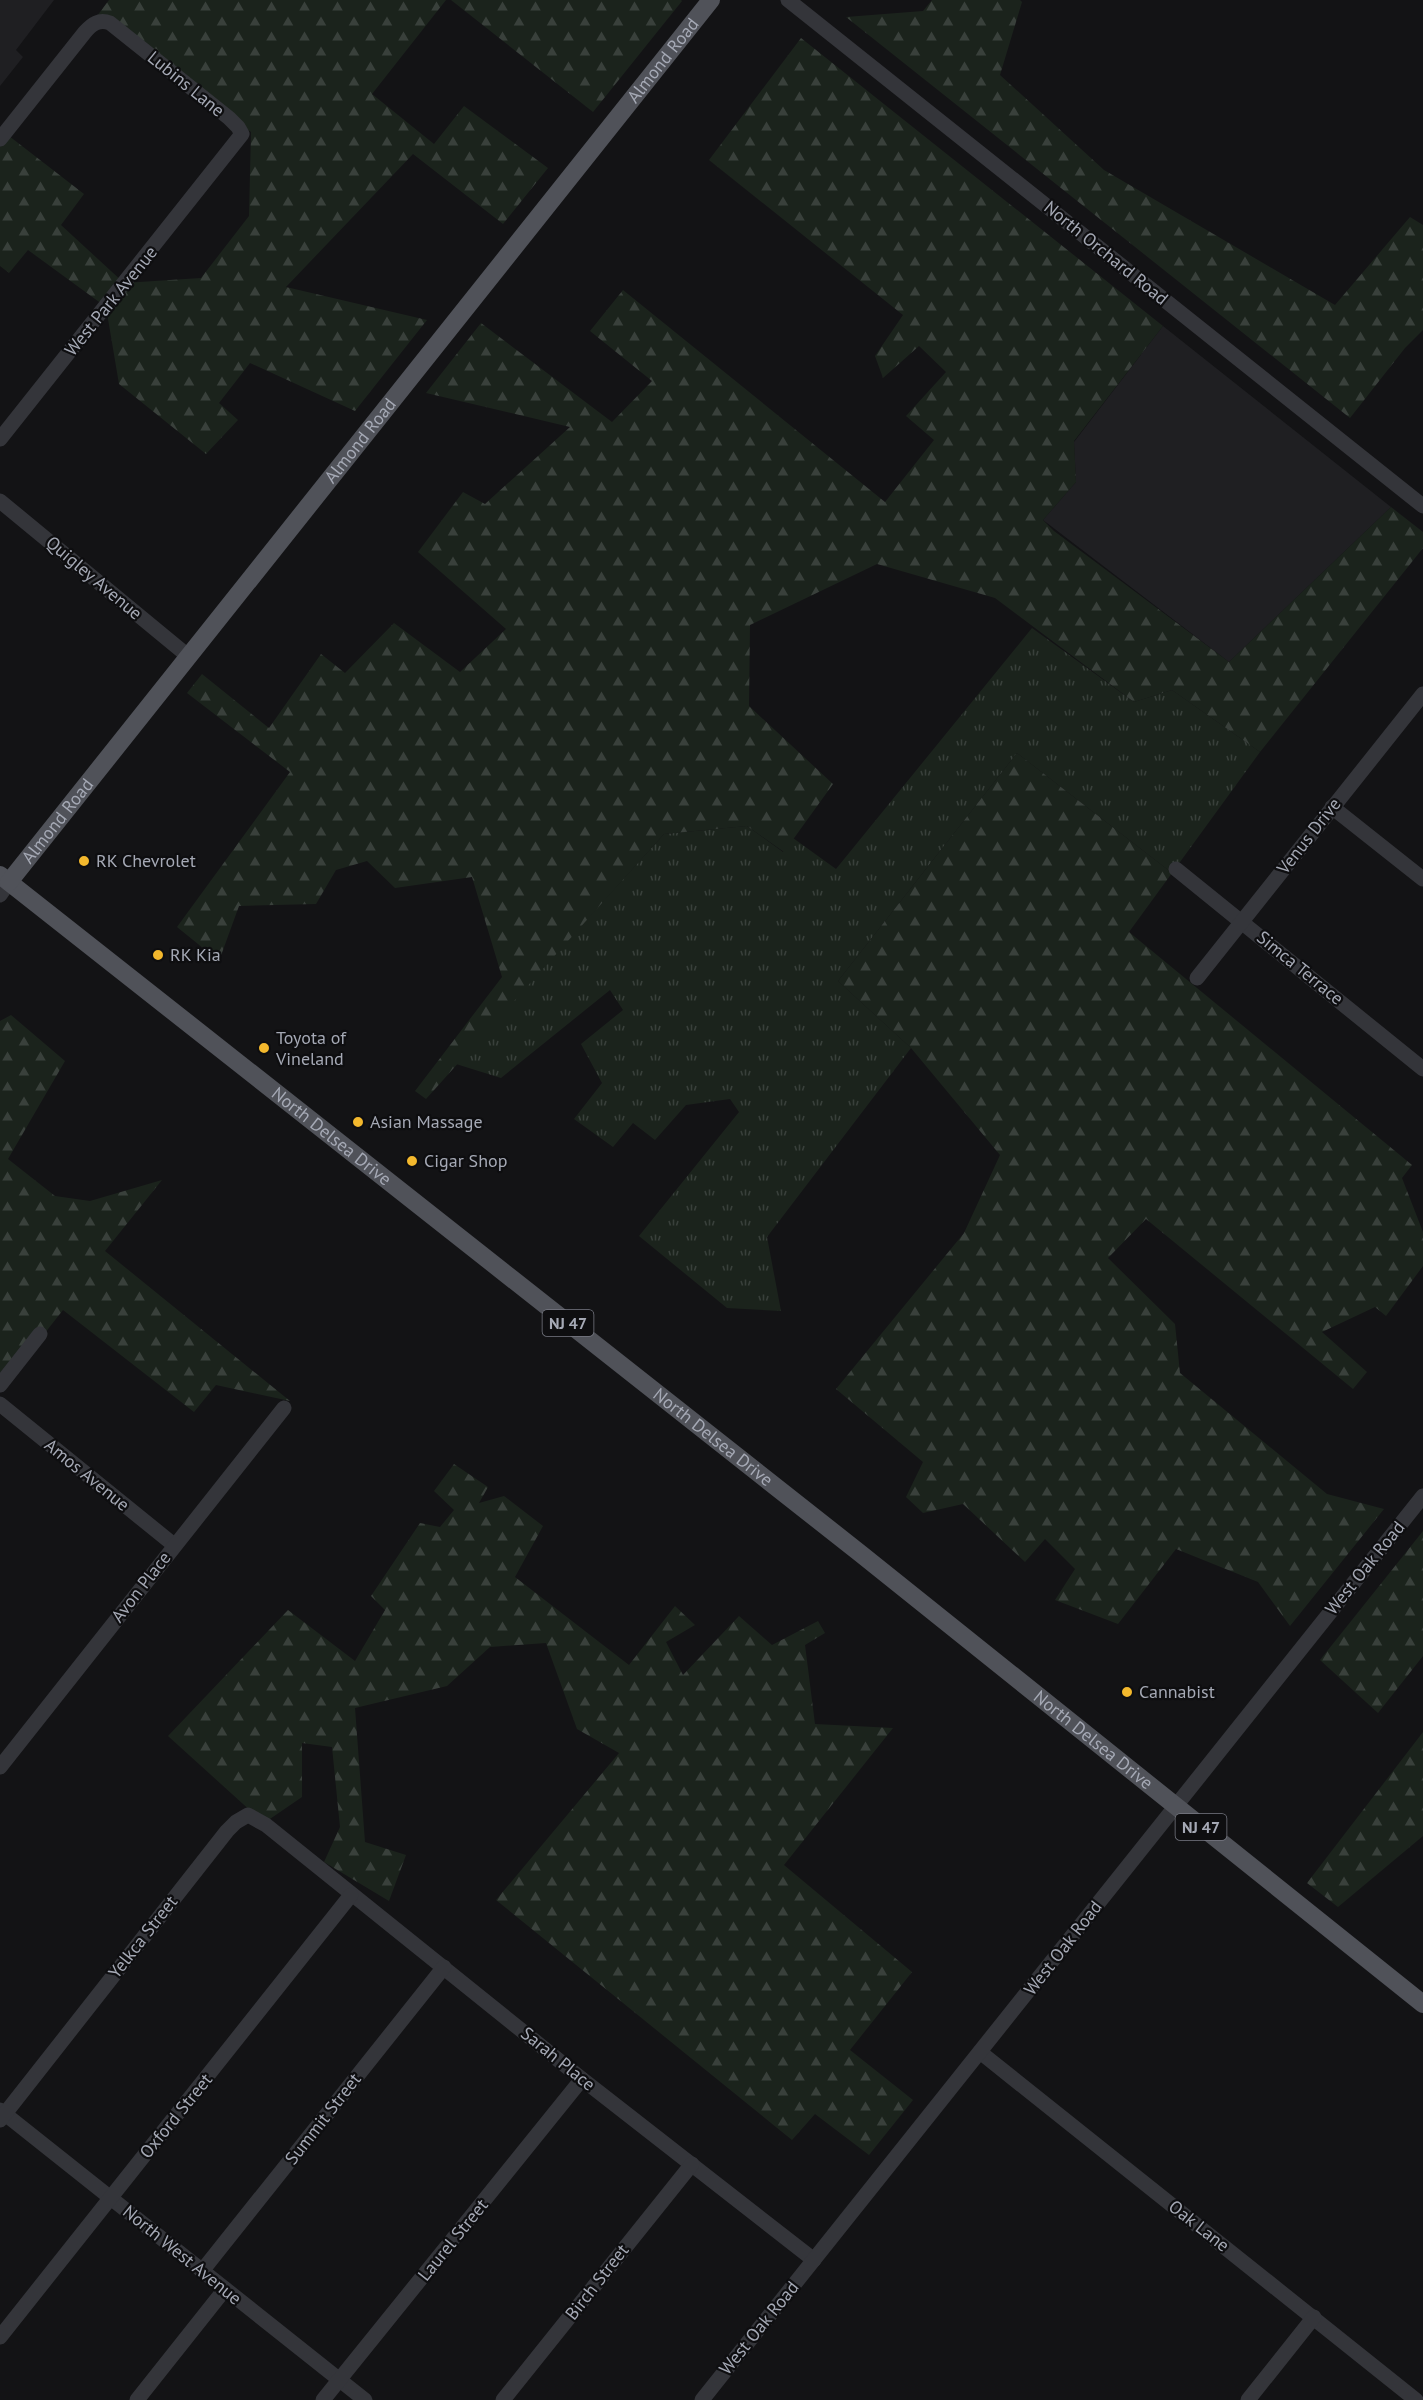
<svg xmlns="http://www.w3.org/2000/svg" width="1423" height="2400" font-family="'PT Sans',sans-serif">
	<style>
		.built { fill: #1f1f22 }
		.grass { fill: url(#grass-tufts) }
		.forest { fill: url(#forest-firs) }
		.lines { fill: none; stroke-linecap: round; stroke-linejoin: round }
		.minor { stroke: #34353a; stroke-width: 15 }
		.major { stroke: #505259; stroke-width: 18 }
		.poi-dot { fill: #f3b82d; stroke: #0e0e10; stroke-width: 2 }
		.labels { text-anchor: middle; stroke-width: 4.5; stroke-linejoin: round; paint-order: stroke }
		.shield { fill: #0e0e10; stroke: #787a84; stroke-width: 1.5 }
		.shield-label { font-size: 16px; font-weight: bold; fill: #a5a9b5 }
		.street-label { font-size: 18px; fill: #a5a9b5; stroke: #0e0e10 }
		.poi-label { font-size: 18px; fill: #a5a9b5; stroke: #0e0e10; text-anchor: start }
	</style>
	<defs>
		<pattern id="grass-tufts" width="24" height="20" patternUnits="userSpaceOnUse" patternTransform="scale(1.5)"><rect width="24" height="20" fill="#1b231c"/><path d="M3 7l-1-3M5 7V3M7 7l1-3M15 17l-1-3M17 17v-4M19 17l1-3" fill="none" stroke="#39403b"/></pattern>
		<pattern id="forest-firs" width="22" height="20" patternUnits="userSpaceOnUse" patternTransform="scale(1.5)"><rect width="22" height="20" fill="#1b231c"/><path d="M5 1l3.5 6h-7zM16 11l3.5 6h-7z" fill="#39403b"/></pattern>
	</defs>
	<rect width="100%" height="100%" fill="#131315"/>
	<g class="built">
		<path d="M0 0H54L16 50 23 57 0 86Z"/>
		<path d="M1163 326 1391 507 1229 662 1043 520 1076 482 1074 442Z"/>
	</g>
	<path class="grass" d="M1032 628 1134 702 1172 690 1260 752 1172 873 1017 753 838 981 911 1048 767 1237 781 1311 727 1308 639 1236 739 1112 730 1099 686 1105 655 1140 633 1123 613 1147 574 1119 602 1083 581 1044 623 1010 610 990 501 1078 456 1064 664 834 747 826 783 852 793 838 836 869Z"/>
	<g class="forest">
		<path d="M109 0H446L372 94 434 144 464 106 548 168 503 224 413 154 286 287 427 320 355 411 250 363 219 403 238 420 206 454 119 384 106 307 28 250 9 273 0 266V129L84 194 61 225 124 283 201 278 249 216 251 132 97 16Z"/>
		<path d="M451 0H681L682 1 593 112Z"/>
		<path d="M932 0H1020L1022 2 1000 75 1104 170 1335 305 1410 217 1423 225V330L1405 348 1350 418 846 17 923 11Z"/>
		<path d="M801 38 1163 326 1074 441 1076 482 1043 520 1054 531 1229 662 1391 507 1423 532V548L1260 752 1172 690 1134 702 995 598 877 564 750 625 749 706 833 784 784 852 747 826 664 834 426 1099 415 1091 502 977 472 877 395 888 367 861 336 870 316 904 239 906 219 961 177 927 290 772 187 693 202 674 269 728 321 654 345 673 394 623 460 672 506 629 418 552 463 492 485 504 570 427 426 393 481 323 612 422 652 381 590 331 623 290 885 502 934 440 906 416 946 372 919 346 883 378 875 356 903 315 709 160Z"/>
		<path d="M1017 753 1172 873 1129 932 1412 1165 1402 1178 1423 1232V1266L1386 1316 1375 1307 1322 1332 1367 1372 1353 1389 1146 1219 1108 1258 1175 1324 1180 1373 1327 1494 1384 1509 1290 1626 1258 1582 1176 1549 1118 1624 1055 1600 1075 1569 1045 1539 1025 1562 963 1504 923 1513 906 1497 923 1462 836 1389 964 1233 1000 1155 911 1048 838 981Z"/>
		<path d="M11 1015 65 1061 8 1159 55 1196 90 1201 162 1180 105 1251 290 1401 216 1385 194 1412 63 1310 0 1390V1021Z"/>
		<path d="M454 1464 488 1487 479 1503 504 1496 543 1526 515 1577 629 1665 675 1606 695 1625 666 1642 683 1675 739 1616 772 1645 818 1621 825 1633 805 1645 815 1724 893 1728 784 1865 912 1972 850 2050 913 2100 869 2155 815 2114 792 2140 496 1900 619 1753 577 1729 546 1643 490 1647 447 1686 355 1708 365 1842 406 1855 389 1901 324 1862 340 1827 332 1747 302 1743V1797L264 1823 168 1736 288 1610 355 1661 385 1610 371 1596 420 1523 440 1527 454 1510 434 1491Z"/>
		<path d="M1423 1531V1656L1378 1713 1320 1660Z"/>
		<path d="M1423 1732V1836L1338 1907 1307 1883Z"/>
	</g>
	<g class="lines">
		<g class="minor">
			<path d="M788 0 1423 506"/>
			<path d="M0 139 85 32C92 24 99 19 110 23L229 118 238 127 242 134 0 439"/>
			<path d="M0 501 188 656"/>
			<path d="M1332 807 1423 879"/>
			<path d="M1176 869 1423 1069"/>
			<path d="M0 895 9 882"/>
			<path d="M1197 978 1423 694"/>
			<path d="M0 1385 40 1334"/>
			<path d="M0 1404 174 1545"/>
			<path d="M0 1767 284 1408"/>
			<path d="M980 2052 1416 2400"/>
			<path d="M0 2110 365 2400"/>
			<path d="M0 2120 227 1831 236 1822 248 1815 266 1825 582 2079 814 2260"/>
			<path d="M202 2271 444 1967"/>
			<path d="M0 2337 351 1895"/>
			<path d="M137 2400 225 2289"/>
			<path d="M323 2400 582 2079"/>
			<path d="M503 2400 692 2164"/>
			<path d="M702 2400 1423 1496"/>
			<path d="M1248 2400 1314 2317"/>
		</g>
		<g class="major">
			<path id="s1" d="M0 875 861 1554 1423 2004"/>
			<path id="s2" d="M9 882 711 0"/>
		</g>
	</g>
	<g class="poi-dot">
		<circle cx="84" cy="861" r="6"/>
		<circle cx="158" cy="955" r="6"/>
		<circle cx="264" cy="1048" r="6"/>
		<circle cx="358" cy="1122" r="6"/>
		<circle cx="412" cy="1161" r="6"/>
		<circle cx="1127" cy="1692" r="6"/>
	</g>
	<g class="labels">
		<g class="shield">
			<rect x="542.5" y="1310" width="51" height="26" rx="4.5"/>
			<rect x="1175.5" y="1814" width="51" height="26" rx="4.5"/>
		</g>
		<g class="shield-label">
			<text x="568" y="1329">NJ 47</text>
			<text x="1201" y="1833">NJ 47</text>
		</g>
		<g class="street-label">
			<text dy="6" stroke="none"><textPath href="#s2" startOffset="1050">Almond Road</textPath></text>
			<text transform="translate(186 84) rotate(39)" y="6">Lubins Lane</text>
			<text transform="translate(1106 253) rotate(39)" y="6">North Orchard Road</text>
			<text transform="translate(111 301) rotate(-51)" y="6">West Park Avenue</text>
			<text dy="6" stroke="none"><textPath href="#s2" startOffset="564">Almond Road</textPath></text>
			<text transform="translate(94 578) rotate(40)" y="6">Quigley Avenue</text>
			<text dy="6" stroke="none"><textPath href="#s2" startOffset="78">Almond Road</textPath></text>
			<text transform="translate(1309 836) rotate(-52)" y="6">Venus Drive</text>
			<text transform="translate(1300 968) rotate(39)" y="6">Simca Terrace</text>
			<text dy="6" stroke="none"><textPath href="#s1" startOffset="422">North Delsea Drive</textPath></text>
			<text dy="6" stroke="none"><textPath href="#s1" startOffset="908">North Delsea Drive</textPath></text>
			<text transform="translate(87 1475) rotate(39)" y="6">Amos Avenue</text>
			<text transform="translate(1365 1568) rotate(-51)" y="6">West Oak Road</text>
			<text transform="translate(141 1587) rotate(-52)" y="6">Avon Place</text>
			<text dy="6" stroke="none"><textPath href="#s1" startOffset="1394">North Delsea Drive</textPath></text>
			<text transform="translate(143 1937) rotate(-52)" y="6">Yelkca Street</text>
			<text transform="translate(1063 1948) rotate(-52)" y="6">West Oak Road</text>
			<text transform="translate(558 2059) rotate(39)" y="6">Sarah Place</text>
			<text transform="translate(176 2116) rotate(-51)" y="6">Oxford Street</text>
			<text transform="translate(323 2119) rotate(-52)" y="6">Summit Street</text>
			<text transform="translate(1199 2226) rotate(38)" y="6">Oak Lane</text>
			<text transform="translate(453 2240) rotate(-51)" y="6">Laurel Street</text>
			<text transform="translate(182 2255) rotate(39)" y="6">North West Avenue</text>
			<text transform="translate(597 2282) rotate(-52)" y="6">Birch Street</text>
			<text transform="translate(759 2328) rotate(-51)" y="6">West Oak Road</text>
		</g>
		<g class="poi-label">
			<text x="96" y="867">RK Chevrolet</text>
			<text x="170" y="961">RK Kia</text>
			<text x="276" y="1044">Toyota of<tspan x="276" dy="21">Vineland</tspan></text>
			<text x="370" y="1128">Asian Massage</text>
			<text x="424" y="1167">Cigar Shop</text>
			<text x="1139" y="1698">Cannabist</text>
		</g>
	</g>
</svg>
